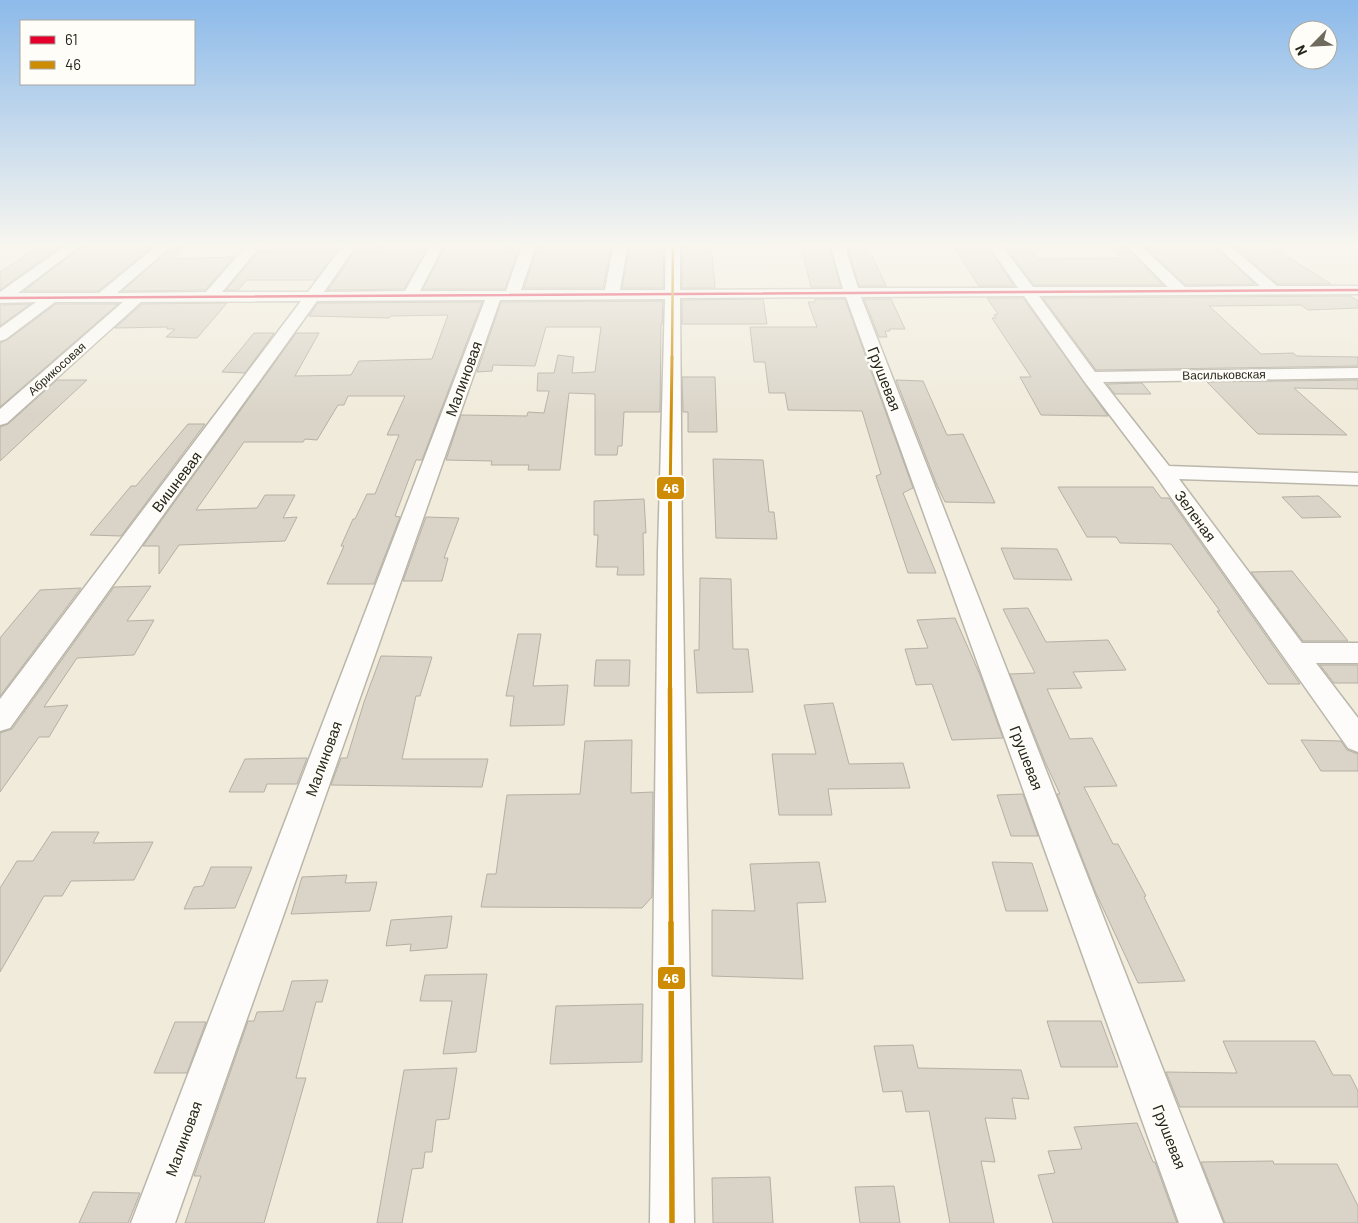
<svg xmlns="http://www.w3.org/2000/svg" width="1358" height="1223" font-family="Barlow,sans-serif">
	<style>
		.building { fill: #dad4c8; stroke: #b5b0a4 }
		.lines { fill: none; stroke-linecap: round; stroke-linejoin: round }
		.minor-casing { stroke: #bab6aa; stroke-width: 3 }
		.minor { fill: #fdfcfa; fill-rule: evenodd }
		.bus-1-casing { stroke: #fffdf8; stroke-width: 5 }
		.bus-2-far4-casing { stroke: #fffdf8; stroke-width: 5 }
		.bus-2-far3-casing { stroke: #fffdf8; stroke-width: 6 }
		.bus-2-far2-casing { stroke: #fffdf8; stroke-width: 8 }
		.bus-2-far1-casing { stroke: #fffdf8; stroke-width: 8 }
		.bus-2-casing { stroke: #fffdf8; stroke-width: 9 }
		.bus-1 { stroke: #e4002b; stroke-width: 2.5 }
		.bus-2-far4 { stroke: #ce8c05; stroke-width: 2.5 }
		.bus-2-far3 { stroke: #ce8c05; stroke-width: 3 }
		.bus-2-far2 { stroke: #ce8c05; stroke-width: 4 }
		.bus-2-far1 { stroke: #ce8c05; stroke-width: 4.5 }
		.bus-2 { stroke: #ce8c05; stroke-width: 5.5 }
		.labels { text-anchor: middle; stroke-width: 5; stroke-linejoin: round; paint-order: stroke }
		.far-street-label { font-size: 12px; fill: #28251b; stroke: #fffdf8 }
		.street-label { font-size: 15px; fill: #28251b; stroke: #fffdf8 }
		.line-badge { stroke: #fffdf8; stroke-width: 2 }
		.badge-label { font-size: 14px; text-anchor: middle; font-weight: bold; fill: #fff }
	</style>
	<rect width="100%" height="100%" fill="#f0ebdb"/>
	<g class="building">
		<path d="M45 243H65L0 290V272Z"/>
		<path d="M86 243H157L98 291H24Z"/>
		<path d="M177 243H187L172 259 234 257 205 290 122 291Z"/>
		<path d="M381 243H430L404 289 328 290 356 249H377Z"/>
		<path d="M447 243 459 244H521L505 289H423Z"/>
		<path d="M539 243H612L603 288H524Z"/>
		<path d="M630 243H664L663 288H622Z"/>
		<path d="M682 243H711L715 288H682Z"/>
		<path d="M1107 243H1122L1163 285H1034L1007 249H1029L1039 259 1122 258Z"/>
		<path d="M1141 243H1175L1179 246H1214L1255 284 1186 285Z"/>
		<path d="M801 246H829L841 287H811Z"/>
		<path d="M847 246H864L870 256H872L886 286H859Z"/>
		<path d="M1234 246H1270L1331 284H1278Z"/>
		<path d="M338 249 315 280H247L238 290H226L259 251Z"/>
		<path d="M955 249H989L1014 286H979Z"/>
		<path d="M1350 296 1358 301V308L1308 310 1301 305 1209 306 1261 354 1293 353 1297 356 1358 357V366L1096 370 1043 298Z"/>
		<path d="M987 298H1023L1108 416 1041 415 1020 377H1031L992 318H996L994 315 998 314Z"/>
		<path d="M763 299 767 324H682V300Z"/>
		<path d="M815 299H845L913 488 903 493 936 573H908L876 476 881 474 862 411 788 410 785 393H769L765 362H754L750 327H817L808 302H815Z"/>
		<path d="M864 299H891L905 329H889L890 331H885L887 337H879Z"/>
		<path d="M663 301 662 324H661L660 412H624L622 446H618L617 455H595V394L569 393 560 470H528L529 465H491L492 461 446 460 461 415 527 416 528 412 544 413 549 391H537L538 373H554L558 355 574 357 572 373 595 372 601 327H546L535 366 493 365 492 371 477 372 501 302Z"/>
		<path d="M482 302 422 460H416L395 516 400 517 374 584H327L344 546H341L353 519H355L367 494H375L399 435H387L405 396H348L344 405H338L317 440 305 439 303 442H244L196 510 257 508 265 495H295L283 518 297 517 285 541 179 545 159 574V546H143L296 333H319L295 376 351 375 359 361 432 359 448 315 391 316 389 318 309 316 318 303Z"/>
		<path d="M227 303 197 338 166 337 175 329H167L168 327 115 328 142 304Z"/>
		<path d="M30 304 0 326V305Z"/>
		<path d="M56 304H118L0 407V343L7 340Z"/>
		<path d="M254 333H274L245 373 222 372Z"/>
		<path d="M682 377H715L717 432H688V412H683Z"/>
		<path d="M57 380H87L0 461V427L8 424Z"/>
		<path d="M896 380 923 381 947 435 963 434 995 503 945 502 936 483Z"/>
		<path d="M1358 380V389L1294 388 1347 435 1258 434 1207 382Z"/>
		<path d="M1142 383 1151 394H1115L1107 384Z"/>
		<path d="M188 424H205L121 536 90 535 131 486H136Z"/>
		<path d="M713 459 763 460 769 512H774L777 539 716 538Z"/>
		<path d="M1058 487H1153L1161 498H1169L1300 684H1268L1217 611H1220L1171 544 1120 543 1116 537H1087Z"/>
		<path d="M1319 496 1341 517 1302 518 1282 497Z"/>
		<path d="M644 499 646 533H643L644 575H617L618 567H596L598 535H594V501Z"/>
		<path d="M426 517 459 518 444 558H448L442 581H403Z"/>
		<path d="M1001 548 1057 549 1072 580 1014 579Z"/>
		<path d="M1292 571 1348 641H1303L1251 572Z"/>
		<path d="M700 578 731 579 733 649H748L753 692 697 693 694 650H699Z"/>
		<path d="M151 586 127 621 154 620 134 655 77 658 44 707 68 705 49 737H39L0 792V733L12 729 114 587Z"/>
		<path d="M81 588 0 696V638L40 590Z"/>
		<path d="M1028 608 1046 642 1108 640 1126 670 1073 672 1082 688 1047 689 1070 739 1092 738 1117 786 1084 787 1113 844H1118L1146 896 1144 897 1185 981 1138 983 1095 891 1057 794H1060L1045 762 1010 674 1035 673 1003 609Z"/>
		<path d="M955 618 980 675 1003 738 952 740 932 684 916 685 905 649 928 648 917 620Z"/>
		<path d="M518 634H541L533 686 568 685 564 725 510 726 514 696H506Z"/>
		<path d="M381 656 432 657 420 696H416L402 759H488L482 787 331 785 341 758H347L364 702Z"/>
		<path d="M596 660H630L629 686H594Z"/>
		<path d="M1320 665H1358V683H1334Z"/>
		<path d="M833 703 849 764 903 763 910 788 828 789 832 815H779L772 754H816L804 705Z"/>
		<path d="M632 740 631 793 653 792 652 897 642 908 481 907 487 874H496L507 795 580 794 585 741Z"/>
		<path d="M1301 740 1341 741 1347 750 1358 754V771H1321Z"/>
		<path d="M307 758 297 784H267L264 792H229L245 759Z"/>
		<path d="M1023 794 1038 836H1011L997 795Z"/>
		<path d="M52 832H99L93 843 153 842 134 880 71 881 62 896H44L0 972V888L17 861H33Z"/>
		<path d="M819 862 826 902 797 903 803 979 712 976V910L755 911 750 864Z"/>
		<path d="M992 862 1032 863 1048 911H1006Z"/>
		<path d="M211 867H252L235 908 184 909 194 887 203 886Z"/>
		<path d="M347 875 345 883 377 882 370 911 291 914 302 877Z"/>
		<path d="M452 916 447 948 410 951 411 944 386 946 391 920Z"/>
		<path d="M487 974 476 1052 443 1054 452 1001H420L425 975Z"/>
		<path d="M328 980 322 1002H316L296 1078H306L264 1223H185L201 1176H194L248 1021H254L257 1012 283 1011 292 981Z"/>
		<path d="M643 1004 642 1062 550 1064 556 1006Z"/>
		<path d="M1047 1021H1101L1118 1067H1061Z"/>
		<path d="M175 1022H206L187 1073H154Z"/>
		<path d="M1223 1041H1315L1333 1075H1350L1358 1091V1107H1180L1166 1072 1237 1073Z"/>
		<path d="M913 1045 918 1068 1021 1070 1029 1099 1012 1098 1016 1119 985 1118 995 1162 981 1161 994 1223H950L929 1111 906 1112 902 1091 883 1092 874 1046Z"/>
		<path d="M457 1068 449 1119 436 1120 432 1152H425L423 1168 412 1169 402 1223H377L404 1070Z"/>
		<path d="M1137 1123 1153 1162H1155L1177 1223H1053L1038 1175 1055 1173 1048 1151 1082 1149 1074 1127Z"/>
		<path d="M1273 1161 1274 1164H1337L1358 1206V1223H1225L1201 1162Z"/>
		<path d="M770 1177 773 1223H713L712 1178Z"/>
		<path d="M894 1186 900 1223H860L855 1187Z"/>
		<path d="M93 1192 140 1193 128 1223H79Z"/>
	</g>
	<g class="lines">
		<defs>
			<path id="minor" d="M69 243H84L18 293H99L160 243H175L117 293 206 292 249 243H263L222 292H308L345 243H358L324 292 405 291 432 243H445L420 291H506L523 243H537L521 290H605L614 243H628L620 290H665L666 243H680V290L843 289 830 243H844L858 288H1018L987 243H1000L1033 287H1168L1124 243H1138L1185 287 1260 286 1213 243H1227L1277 286H1358V294L1039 296 1095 372 1358 368V378L1103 382 1169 466 1358 473V485L1179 479 1302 643H1358V663H1316L1358 718V752L1348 748 1156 476 1084 381 1024 296 861 297 1223 1223H1179L846 297 680 298 682 552 694 1223H650L658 552 665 299 500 300 175 1223H131L485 300 317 301 10 728 0 731V699L301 301 141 302 7 423 0 425V409L123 302H55L6 339 0 341V328L36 302 0 303V292Z"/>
		</defs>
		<use href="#minor" class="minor-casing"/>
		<use href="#minor" class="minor"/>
		<defs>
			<path id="bus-1" d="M0 298 1358 290"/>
			<path id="bus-2-far4" d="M672 358 673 243"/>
			<path id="bus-2-far3" d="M670 504 672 357"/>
			<path id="bus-2-far2" d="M670 689V503"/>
			<path id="bus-2-far1" d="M670 688 671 924"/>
			<path id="bus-2" d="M671 923 672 1223"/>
		</defs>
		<use href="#bus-1" class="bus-1-casing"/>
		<use href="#bus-2-far4" class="bus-2-far4-casing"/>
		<use href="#bus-2-far3" class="bus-2-far3-casing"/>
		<use href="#bus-2-far2" class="bus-2-far2-casing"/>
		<use href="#bus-2-far1" class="bus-2-far1-casing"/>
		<use href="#bus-2" class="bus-2-casing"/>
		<use href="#bus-1" class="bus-1"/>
		<use href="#bus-2-far4" class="bus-2-far4"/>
		<use href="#bus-2-far3" class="bus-2-far3"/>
		<use href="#bus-2-far2" class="bus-2-far2"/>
		<use href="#bus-2-far1" class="bus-2-far1"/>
		<use href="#bus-2" class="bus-2"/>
	</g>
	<linearGradient id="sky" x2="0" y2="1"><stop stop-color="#8cbaea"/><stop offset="0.59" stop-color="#f8f6ef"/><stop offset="1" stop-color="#f8f6ef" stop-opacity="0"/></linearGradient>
	<rect width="1358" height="415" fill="url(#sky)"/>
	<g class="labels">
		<g class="far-street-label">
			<text transform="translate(57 369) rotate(-42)" y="4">Абрикосовая</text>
			<text transform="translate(1224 375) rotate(-1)" y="4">Васильковская</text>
		</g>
		<g class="street-label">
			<text transform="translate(464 379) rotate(-70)" y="5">Малиновая</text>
			<text transform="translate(884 379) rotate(69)" y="5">Грушевая</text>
			<text transform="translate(177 482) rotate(-53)" y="5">Вишневая</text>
			<text transform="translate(1195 516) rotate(54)" y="5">Зеленая</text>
			<text transform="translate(1026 758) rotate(69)" y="5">Грушевая</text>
			<text transform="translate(324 759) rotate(-70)" y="5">Малиновая</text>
			<text transform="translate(1169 1137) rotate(69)" y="5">Грушевая</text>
			<text transform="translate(184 1139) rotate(-70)" y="5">Малиновая</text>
		</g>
	</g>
	<g class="line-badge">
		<rect x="656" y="476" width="29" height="24" rx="5" fill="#ce8c05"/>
		<rect x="657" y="966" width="29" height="24" rx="5" fill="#ce8c05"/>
	</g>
	<g class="badge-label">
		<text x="671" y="493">46</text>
		<text x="671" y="983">46</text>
	</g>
	<rect x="20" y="20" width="175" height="65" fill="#fffdf8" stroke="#a9a7a0"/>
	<rect x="30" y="36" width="25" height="8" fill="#e4002b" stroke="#a9a7a0"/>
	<text x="65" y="45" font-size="15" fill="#28251b">61</text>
	<rect x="30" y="61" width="25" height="8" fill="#ce8c05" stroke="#a9a7a0"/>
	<text x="65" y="70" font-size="15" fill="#28251b">46</text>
	<g transform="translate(1313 45) rotate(246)"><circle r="24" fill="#fffdf8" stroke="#a9a7a0"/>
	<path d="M0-4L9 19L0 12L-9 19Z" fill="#6e6a5e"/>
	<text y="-8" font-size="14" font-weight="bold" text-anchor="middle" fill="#28251b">N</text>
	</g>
</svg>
